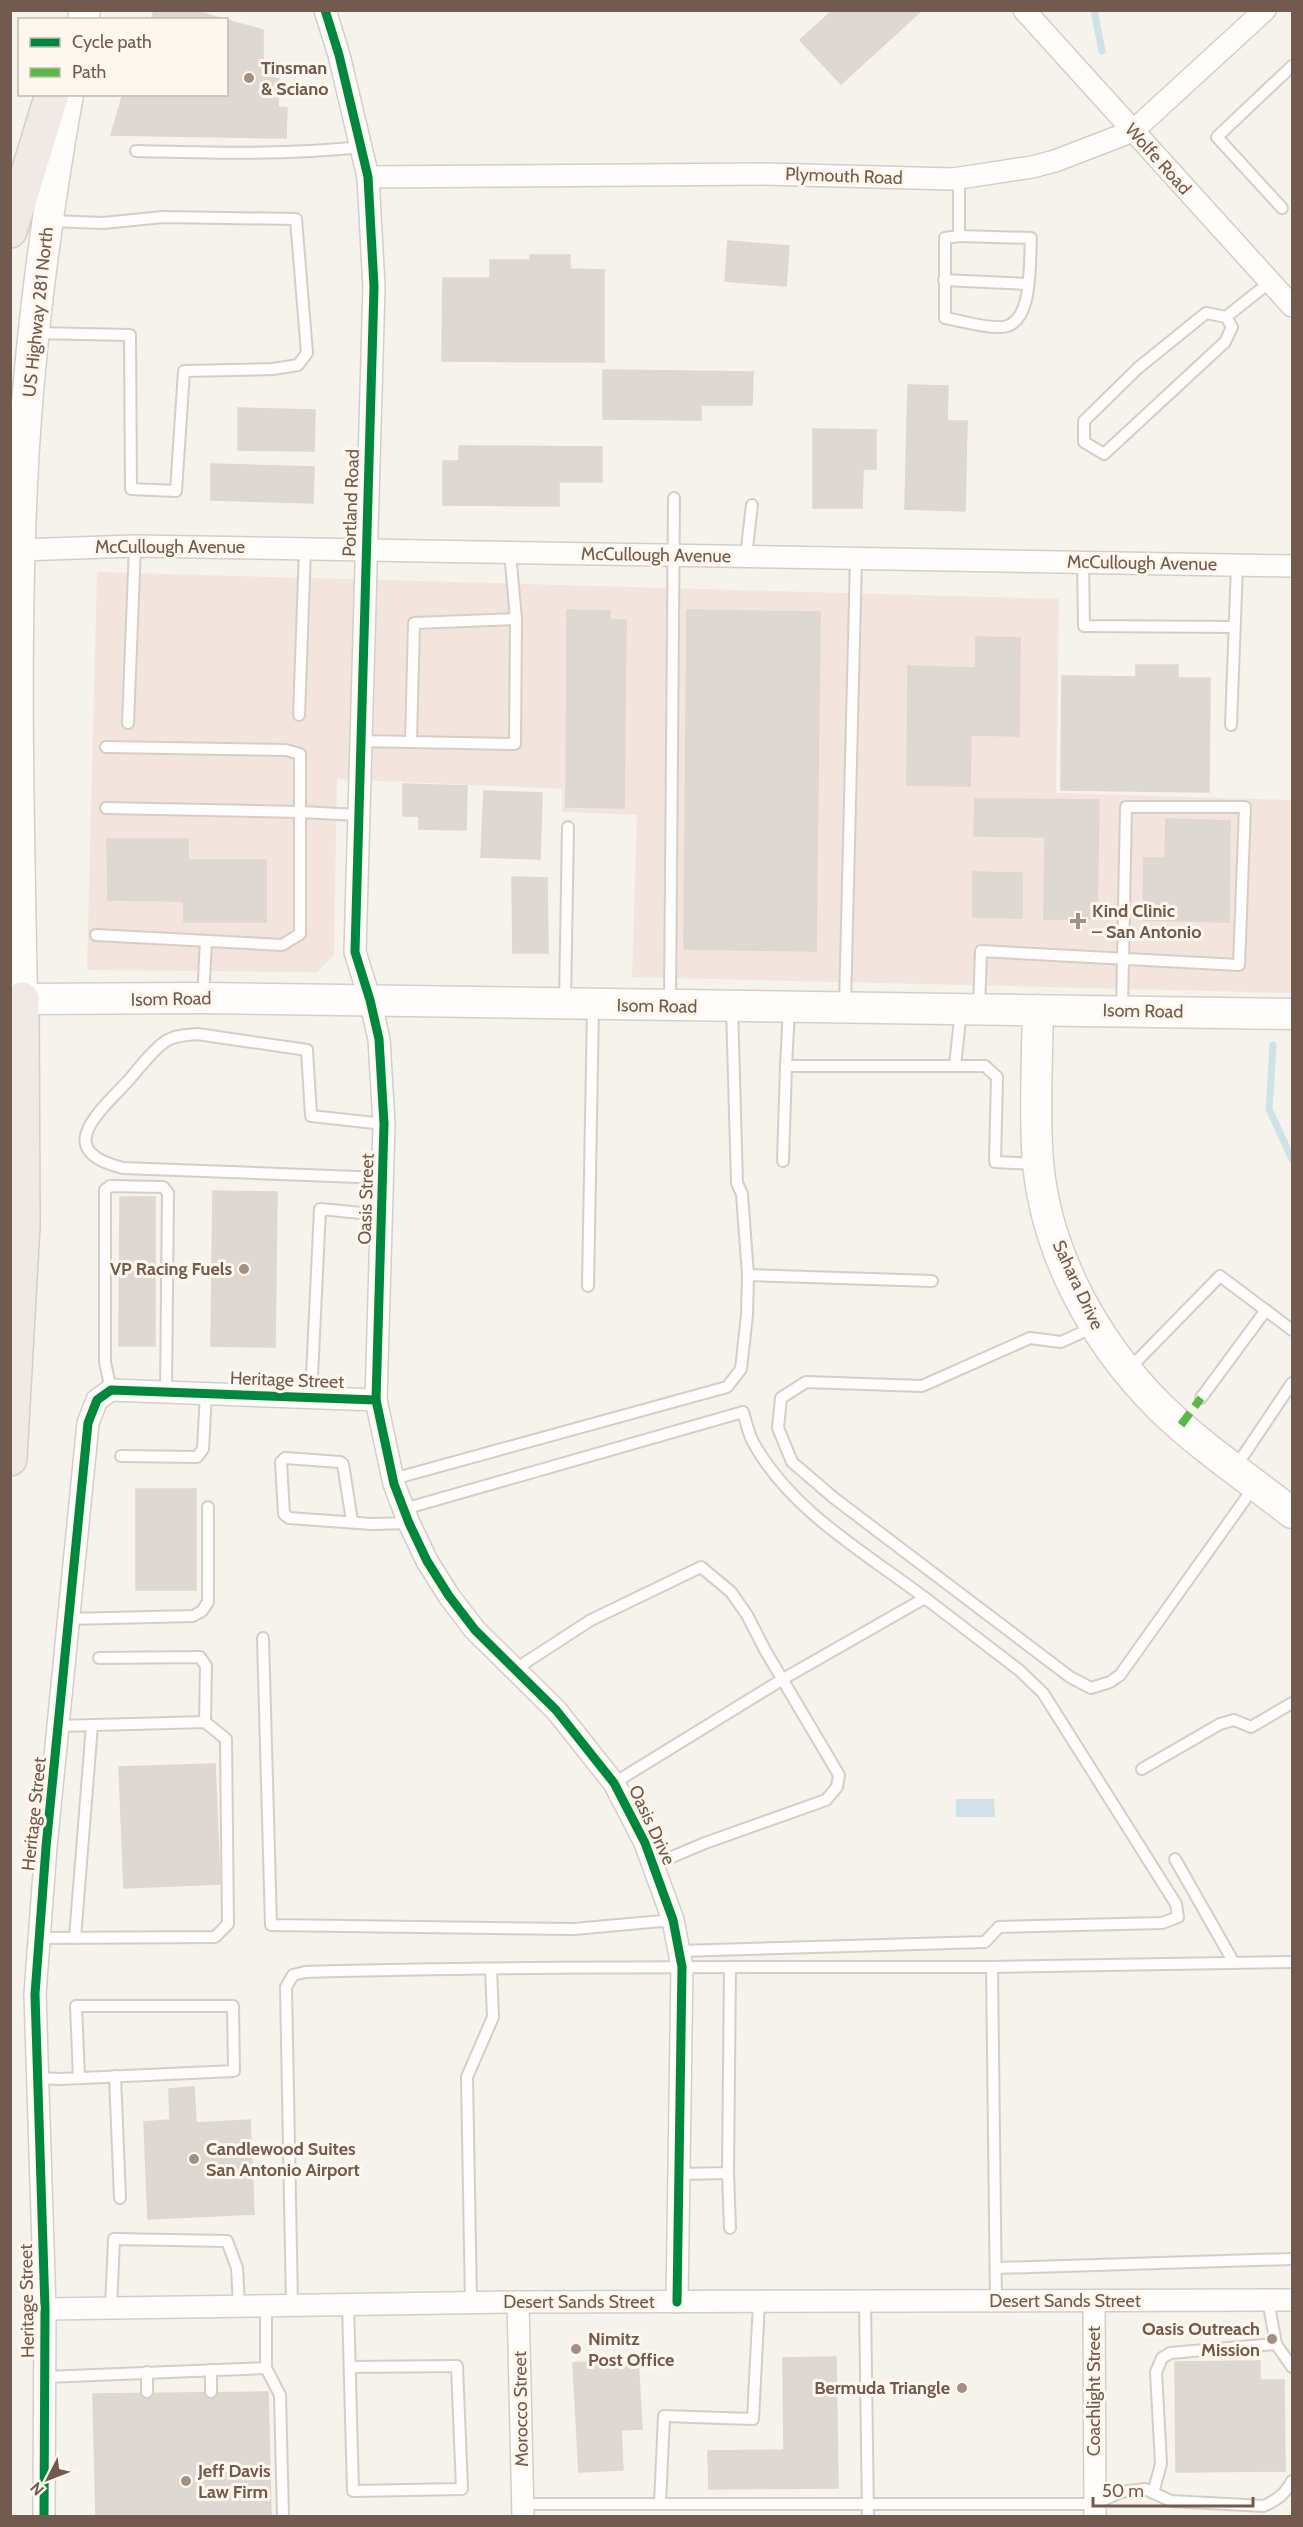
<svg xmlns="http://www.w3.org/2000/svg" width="1303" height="2527" font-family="Cabin,sans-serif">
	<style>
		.commercial { fill: #f3e5dd }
		.water { fill: #cfe3e6 }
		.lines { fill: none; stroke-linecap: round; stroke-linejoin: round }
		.stream { stroke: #cfe3e6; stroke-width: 7 }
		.building { fill: #dfd8d2; stroke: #dfd6cf; stroke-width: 1.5 }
		.lane-casing { stroke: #d4cec7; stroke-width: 14 }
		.street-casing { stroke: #d4cec7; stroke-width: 24 }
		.secondary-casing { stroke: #d5cfc8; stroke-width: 33 }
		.highway-casing { stroke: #d5cdc7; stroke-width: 36 }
		.lane { stroke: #fefdfc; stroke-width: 10 }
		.street { stroke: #fefdfc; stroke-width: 21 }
		.secondary { stroke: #fefdfc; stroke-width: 30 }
		.highway { stroke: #f0e9e6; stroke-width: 33 }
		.quiet { stroke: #58b947; stroke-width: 8; stroke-dasharray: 15 8; stroke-linecap: butt }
		.cycleway-casing { stroke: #fdf7ee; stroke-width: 13 }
		.cycleway { stroke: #00873e; stroke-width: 9 }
		.poi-dot { fill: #a09085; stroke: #fdf7ee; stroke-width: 2 }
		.labels { text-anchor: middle; stroke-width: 6; stroke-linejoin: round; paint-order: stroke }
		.poi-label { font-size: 18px; font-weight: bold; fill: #725b4e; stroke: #fdf7ee; text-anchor: start }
		.street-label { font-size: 18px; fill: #725b4e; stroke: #fdf7ee }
	</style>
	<rect width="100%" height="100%" fill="#f6f2ec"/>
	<path class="commercial" d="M97 572 1059 599 1056 793 1292 800V993L632 977 637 815 562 812V789L337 779 334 955 317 972 87 970Z"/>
	<path class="water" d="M956 1799H994L995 1817H956Z"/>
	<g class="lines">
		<g class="stream">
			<path d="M1094 10 1102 51"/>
			<path d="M1273 1045 1269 1109 1292 1159"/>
		</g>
	</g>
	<g class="building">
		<path d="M154 10H194L225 20H145L146 17 152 19Z"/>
		<path d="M833 10 844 12 922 10 841 84 800 40Z"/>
		<path d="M226 20 263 30V77L279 79 278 107 287 108 286 138 111 135 123 94H226Z"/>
		<path d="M728 241 789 246 786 286 725 281Z"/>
		<path d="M530 255H570V269L604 270V362L442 361 443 278H490V260H530Z"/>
		<path d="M603 370 753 372 752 405H701V420L603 419Z"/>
		<path d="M908 385 948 386 947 421H967L965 511 905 509Z"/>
		<path d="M238 408 315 410 314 451 238 450Z"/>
		<path d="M813 429 876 430V469H863L862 508H813Z"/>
		<path d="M459 446 602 447V482H559V506L443 505V461H459Z"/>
		<path d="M211 464 314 467 313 503 211 500Z"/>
		<path d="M567 610 610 611V620H626L624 808 566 807Z"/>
		<path d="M687 610 820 612 816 951 684 949Z"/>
		<path d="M976 637 1020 638 1019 736 971 735 970 786 907 785 908 666 976 668Z"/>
		<path d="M1136 665H1178V678H1210L1209 792 1061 790 1062 676 1136 677Z"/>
		<path d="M403 784 467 786 466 830 419 829V816H403Z"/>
		<path d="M484 791 542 793 540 859 481 857Z"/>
		<path d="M975 799 1099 800 1097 919H1044L1045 837 974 836Z"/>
		<path d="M1166 819 1230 821 1229 922 1143 920 1144 858H1165Z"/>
		<path d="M107 839H188V860H266V922H184V901L108 900Z"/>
		<path d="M973 872 1022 873V918L973 917Z"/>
		<path d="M512 877 547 878 548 953H513Z"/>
		<path d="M213 1191 277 1192 275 1347 211 1346Z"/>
		<path d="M120 1197H155V1346H119Z"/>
		<rect x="136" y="1489" width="60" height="101"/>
		<path d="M215 1764 220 1884 124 1888 119 1767Z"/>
		<path d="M194 2087 196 2123 250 2120 254 2214 148 2219 144 2122 170 2120 169 2089Z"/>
		<path d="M836 2357 838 2488 709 2489 708 2451 784 2450 783 2358Z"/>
		<path d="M638 2359 642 2429 621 2430 623 2470 579 2472 573 2363Z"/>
		<path d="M1260 2361V2380H1284L1285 2471 1176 2472 1175 2362Z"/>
		<path d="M268 2392 271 2516H96L93 2394Z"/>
	</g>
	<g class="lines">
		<defs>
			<g id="lane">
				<path d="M136 151C212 153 287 155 362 147"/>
				<path d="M959 178V236L945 238V318C963 321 983 328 1001 327 1034 326 1029 263 1031 238L959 236"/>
				<path d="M1282 208 1217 137 1292 66"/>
				<path d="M944 280 1027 284"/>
				<path d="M1226 317 1232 327 1225 342 1104 454 1084 442V421L1138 368 1206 313 1226 317 1270 282"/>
				<path d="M34 333 130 335 131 489 176 491 184 371 273 369 298 365 307 353 296 219 163 217 103 223 50 221"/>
				<path d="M746 556 752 505"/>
				<path d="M1083 562 1084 626 1234 627"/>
				<path d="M299 715 305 549"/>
				<path d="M128 723 135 546"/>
				<path d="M1231 725 1237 565"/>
				<path d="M362 741 515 744 516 619 510 552"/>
				<path d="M411 741 414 623 516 619"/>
				<path d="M106 747 286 750 300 754V812L106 808"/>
				<path d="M96 935 282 945 300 934V812L359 815"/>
				<path d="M203 998 206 941"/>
				<path d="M565 1002 568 827"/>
				<path d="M670 1002 674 498"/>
				<path d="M845 1005 856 558"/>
				<path d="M789 1009 786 1066H985L997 1077 995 1162 1036 1164"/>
				<path d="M979 1009 981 951 1239 965 1245 807H1126L1122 1010"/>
				<path d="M955 1066 961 1010"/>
				<path d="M783 1161 786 1066"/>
				<path d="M383 1178 123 1168C53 1151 97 1114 127 1082 139 1069 152 1050 166 1041 175 1035 187 1035 197 1034L307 1050 311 1116 384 1124"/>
				<path d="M748 1275 932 1281"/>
				<path d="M588 1286 593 1007"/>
				<path d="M1094 1327 1061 1342 1030 1338 922 1386 806 1382 781 1398 778 1428 792 1462 834 1498 1070 1677 1091 1688 1110 1682 1120 1675 1254 1487"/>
				<path d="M1128 1370 1220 1276 1292 1330"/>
				<path d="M111 1390 105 1362V1190L110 1186 163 1187 168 1193 166 1392"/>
				<path d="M311 1397 320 1209 382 1215"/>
				<path d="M1201 1398 1266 1310"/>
				<path d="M121 1456 197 1457 203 1449 206 1393"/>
				<path d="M1235 1468 1292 1383"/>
				<path d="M393 1479 727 1387 741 1369 747 1315 748 1275 742 1194 737 1183 732 1007"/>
				<path d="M404 1509 743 1412C746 1421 748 1433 753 1442 790 1510 864 1552 925 1598L783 1679 614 1783"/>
				<path d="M352 1521 343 1464 340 1462 285 1458 281 1462 284 1514 289 1518 372 1524 409 1523"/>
				<path d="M68 1619 193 1616 202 1611 208 1602V1507"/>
				<path d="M263 1638 271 1925 574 1929 673 1920"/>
				<path d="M99 1658 200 1657 206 1666 205 1722"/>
				<path d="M514 1670 591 1620 701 1567 731 1592 747 1615 765 1650 839 1775 837 1787 826 1800 705 1843 653 1865"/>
				<path d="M1142 1769 1220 1724 1234 1720 1251 1727 1292 1703"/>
				<path d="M1175 1859 1234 1963"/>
				<path d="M39 1938 215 1937 228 1924 226 1739 205 1722 59 1726"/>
				<path d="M75 1938 92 1725"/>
				<path d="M679 1951 985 1942 999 1927 1162 1923 1178 1917 1176 1904 1043 1693 1019 1670 925 1598"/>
				<path d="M992 1967 1292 1962"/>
				<path d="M115 2076 120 2198"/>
				<path d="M38 2078 60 2079 234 2071 233 2006H76L79 2078"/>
				<path d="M728 2173 730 2228"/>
				<path d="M681 2174 728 2173 730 1967"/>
				<path d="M996 2268 1292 2259"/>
				<path d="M1268 2300 1276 2344 1292 2367"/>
				<path d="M865 2302 868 2516"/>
				<path d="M471 2303 467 2077 493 2017 491 1969"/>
				<path d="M348 2304 353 2491 462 2489 457 2366 350 2367"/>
				<path d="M292 2305 286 1987 293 1975 305 1972C534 1966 763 1967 992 1967L996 2302"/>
				<path d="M111 2308 114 2239 227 2241 237 2268 239 2306"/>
				<path d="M266 2368 280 2395 283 2516"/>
				<path d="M45 2377 266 2368V2305"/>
				<path d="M147 2392V2372"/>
				<path d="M211 2392V2370"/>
				<path d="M1153 2493 1161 2464 1156 2372 1162 2358 1170 2353 1276 2344"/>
				<path d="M523 2504H1095L1121 2492 1145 2489 1171 2501 1264 2506C1277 2500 1285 2494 1292 2481"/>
				<path d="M660 2504 664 2416 753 2419 759 2302"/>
			</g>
			<g id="street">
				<path d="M325 10 339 55 368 177 374 287 355 952 370 1000 379 1039 384 1124 376 1400 394 1484 409 1523 427 1561 449 1596 475 1630 556 1710 614 1783 645 1843 673 1920 682 1967 677 2302"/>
				<path d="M1024 10 1292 306"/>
				<path d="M368 177 764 174 953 179 1032 167 1055 161 1133 131 1265 10"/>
				<path d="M20 550 135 546 1292 566"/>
				<path d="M1094 2301 1095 2516"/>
				<path d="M518 2302 523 2516"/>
				<path d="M45 2309 518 2302 1292 2300"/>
				<path d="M44 2516 45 2309 35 1994 46 1847 88 1423 97 1400 111 1390 376 1400"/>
			</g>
			<g id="secondary">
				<path d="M83 20 85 10"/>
				<path d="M22 999C19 827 14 655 22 484 28 353 45 223 68 94"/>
				<path d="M10 1002 22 999 203 998 1292 1014"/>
				<path d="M1038 1010C1037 1055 1035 1102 1037 1147 1041 1245 1092 1340 1161 1408 1201 1447 1249 1479 1292 1513"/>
			</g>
			<g id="highway">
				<path d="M10 231 52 94"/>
				<path d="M10 1459 23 1226 22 999"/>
			</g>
		</defs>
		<use href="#lane" class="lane-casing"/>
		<use href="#street" class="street-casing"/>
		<use href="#secondary" class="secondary-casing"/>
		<use href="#highway" class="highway-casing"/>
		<use href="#lane" class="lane"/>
		<use href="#street" class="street"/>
		<use href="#secondary" class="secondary"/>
		<use href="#highway" class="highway"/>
		<path class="quiet" d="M1181 1425 1201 1398"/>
		<defs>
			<g id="cycleway">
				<path d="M325 10 339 55 368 177 374 287 355 952 370 1000 379 1039 384 1124 376 1400 394 1484 409 1523 427 1561 449 1596 475 1630 556 1710 614 1783 645 1843 673 1920 682 1967 677 2302"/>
				<path d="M44 2516 45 2309 35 1994 46 1847 88 1423 97 1400 111 1390 376 1400"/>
			</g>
		</defs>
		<use href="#cycleway" class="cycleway-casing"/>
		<use href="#cycleway" class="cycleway"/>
	</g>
	<g class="poi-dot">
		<circle cx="249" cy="78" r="6"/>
		<path d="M1075 912h6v6h6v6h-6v6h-6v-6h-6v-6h6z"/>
		<circle cx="244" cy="1269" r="6"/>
		<circle cx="194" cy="2159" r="6"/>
		<circle cx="1272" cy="2339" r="6"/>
		<circle cx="576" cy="2349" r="6"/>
		<circle cx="962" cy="2388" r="6"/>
		<circle cx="186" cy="2481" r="6"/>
	</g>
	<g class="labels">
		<g class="poi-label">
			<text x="261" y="74">Tinsman<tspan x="261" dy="21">&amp; Sciano</tspan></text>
			<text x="1092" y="917">Kind Clinic<tspan x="1092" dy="21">– San Antonio</tspan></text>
			<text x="232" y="1275" text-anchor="end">VP Racing Fuels</text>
			<text x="206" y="2155">Candlewood Suites<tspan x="206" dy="21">San Antonio Airport</tspan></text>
			<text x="1260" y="2335" text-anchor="end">Oasis Outreach<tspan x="1260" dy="21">Mission</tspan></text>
			<text x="588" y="2345">Nimitz<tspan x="588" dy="21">Post Office</tspan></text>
			<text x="950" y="2394" text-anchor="end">Bermuda Triangle</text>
			<text x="198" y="2477">Jeff Davis<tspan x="198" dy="21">Law Firm</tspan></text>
		</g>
		<g class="street-label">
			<text transform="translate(1158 159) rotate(48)" y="6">Wolfe Road</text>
			<text transform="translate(844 176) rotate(2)" y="6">Plymouth Road</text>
			<text transform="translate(38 312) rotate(-84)" y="6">US Highway 281 North</text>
			<text transform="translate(351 503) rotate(-88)" y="6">Portland Road</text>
			<text x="170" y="553">McCullough Avenue</text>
			<text transform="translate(656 555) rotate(1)" y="6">McCullough Avenue</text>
			<text transform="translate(1142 563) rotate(1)" y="6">McCullough Avenue</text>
			<text transform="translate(171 999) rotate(-1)" y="6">Isom Road</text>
			<text transform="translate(657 1006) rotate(1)" y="6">Isom Road</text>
			<text transform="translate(1143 1011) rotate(1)" y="6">Isom Road</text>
			<text transform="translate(366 1199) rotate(-88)" y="6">Oasis Street</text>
			<text transform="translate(1078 1285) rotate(65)" y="6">Sahara Drive</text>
			<text transform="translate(287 1380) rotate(2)" y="6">Heritage Street</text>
			<text transform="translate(34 1814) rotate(-84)" y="6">Heritage Street</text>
			<text transform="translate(652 1825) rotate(65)" y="6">Oasis Drive</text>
			<text transform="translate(27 2301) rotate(-91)" y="6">Heritage Street</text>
			<text x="1065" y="2307">Desert Sands Street</text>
			<text x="579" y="2308">Desert Sands Street</text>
			<text transform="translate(1094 2391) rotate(-90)" y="6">Coachlight Street</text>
			<text transform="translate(521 2409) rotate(-91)" y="6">Morocco Street</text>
		</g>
	</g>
	<rect width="1303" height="2527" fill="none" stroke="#725b4e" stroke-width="24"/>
	<rect x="18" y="18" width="210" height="78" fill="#fdf7ee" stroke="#c5b9ae" stroke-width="1.5"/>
	<rect x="30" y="38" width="30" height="9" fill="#00873e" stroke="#c5b9ae" stroke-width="1.5"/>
	<text x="72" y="48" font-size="18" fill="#725b4e">Cycle path</text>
	<rect x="30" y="68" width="30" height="9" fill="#58b947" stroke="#c5b9ae" stroke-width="1.5"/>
	<text x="72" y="78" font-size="18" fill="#725b4e">Path</text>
	<g transform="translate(48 2479) rotate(228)" stroke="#fdf7ee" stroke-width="4.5" paint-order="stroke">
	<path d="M0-4.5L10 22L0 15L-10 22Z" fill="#725b4e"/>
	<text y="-9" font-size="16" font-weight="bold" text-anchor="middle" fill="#725b4e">N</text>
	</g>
	<path d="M1093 2497v9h160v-9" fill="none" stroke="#725b4e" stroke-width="3"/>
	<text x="1102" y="2497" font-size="18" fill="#725b4e" stroke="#fdf7ee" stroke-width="4.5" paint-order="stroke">50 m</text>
</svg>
